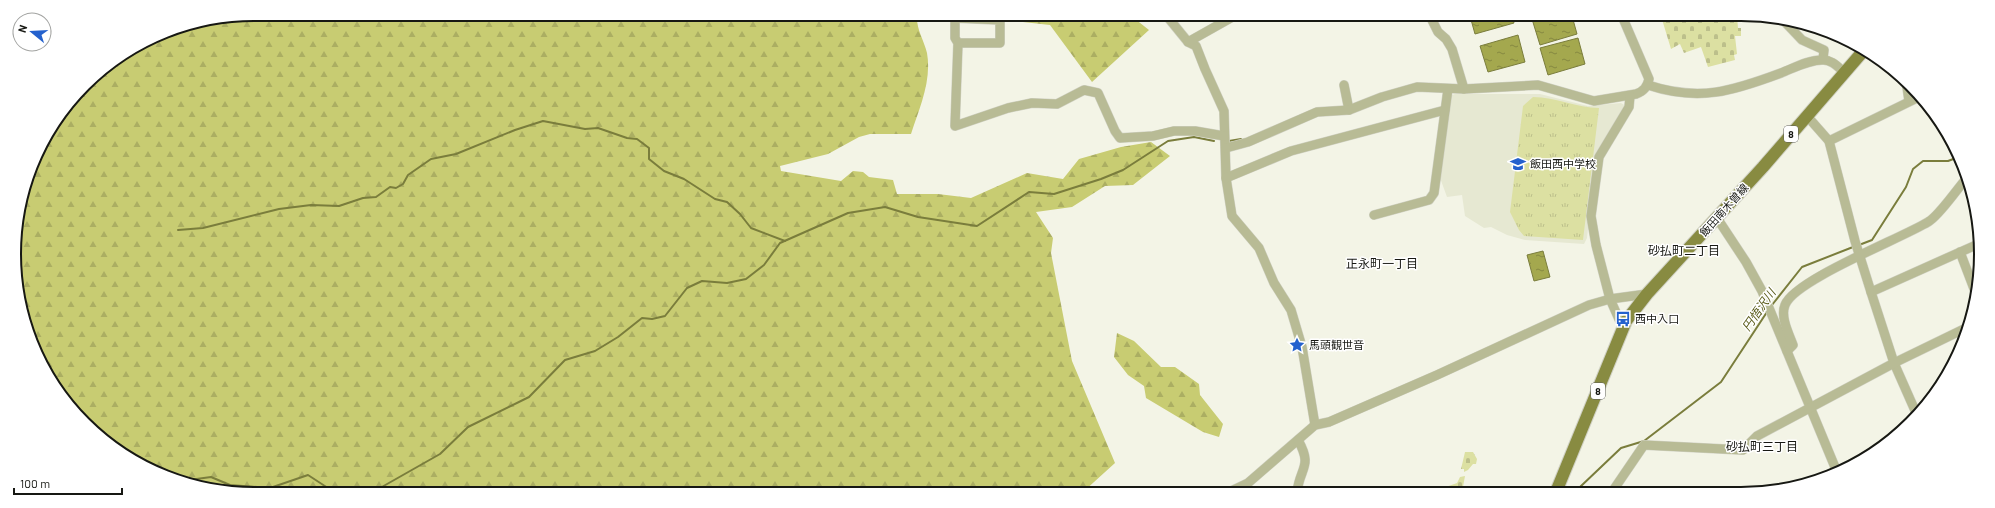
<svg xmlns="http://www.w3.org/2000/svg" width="1995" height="508" font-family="Barlow,'Noto Sans JP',sans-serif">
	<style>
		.built { fill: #e6e8d2 }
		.forest { fill: url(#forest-firs) }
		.cemetery { fill: url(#cemetery-stones) }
		.park { fill: url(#park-tufts) }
		.water { fill: url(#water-ripples); stroke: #7a7d3c }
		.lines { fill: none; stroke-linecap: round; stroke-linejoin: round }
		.stream { stroke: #7a7d3c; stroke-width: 2 }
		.minor-casing { stroke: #d0d1c4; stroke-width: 10 }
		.major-casing { stroke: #d0d1c4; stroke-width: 14 }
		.minor { stroke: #b8bb95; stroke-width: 9 }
		.major { stroke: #888b41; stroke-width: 12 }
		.labels { text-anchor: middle; stroke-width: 3; stroke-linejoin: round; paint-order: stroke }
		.shield { fill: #fff; stroke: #5d5d5a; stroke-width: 1 }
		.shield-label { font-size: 10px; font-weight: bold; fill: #171813 }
		.poi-label { font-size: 11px; fill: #171813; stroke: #fff; text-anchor: start }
		.street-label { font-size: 11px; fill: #171813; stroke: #fff }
		.neighbourhood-label { font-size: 12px; fill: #171813; stroke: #fff }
		.water-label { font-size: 12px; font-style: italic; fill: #595b19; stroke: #fff }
		.rim { fill: none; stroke: #171813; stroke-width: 2 }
	</style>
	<defs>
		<pattern id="forest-firs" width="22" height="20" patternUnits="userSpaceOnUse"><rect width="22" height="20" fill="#c8cc72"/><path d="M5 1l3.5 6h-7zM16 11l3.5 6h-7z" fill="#abae62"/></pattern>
		<pattern id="cemetery-stones" width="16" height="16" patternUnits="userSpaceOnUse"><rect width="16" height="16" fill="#dce0a2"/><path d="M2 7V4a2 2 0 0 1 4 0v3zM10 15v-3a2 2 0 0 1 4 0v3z" fill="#bcbf8b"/></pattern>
		<pattern id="park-tufts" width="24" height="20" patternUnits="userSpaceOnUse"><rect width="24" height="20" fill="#dce0a2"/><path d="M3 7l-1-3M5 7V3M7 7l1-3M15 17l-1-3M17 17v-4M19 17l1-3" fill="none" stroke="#bcbf8b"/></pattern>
		<pattern id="water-ripples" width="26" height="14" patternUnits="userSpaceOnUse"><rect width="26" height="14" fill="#a4a84e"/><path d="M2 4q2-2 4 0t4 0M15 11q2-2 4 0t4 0" fill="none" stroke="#858840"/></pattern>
	</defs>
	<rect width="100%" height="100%" fill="#f3f4e6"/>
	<path class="built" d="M1455 94H1540L1588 106 1621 103 1626 106 1596 153 1587 238 1584 244 1525 240 1507 235 1491 227 1484 228 1465 216 1462 195 1447 197 1439 175 1452 95Z"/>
	<g class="forest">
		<path d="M254 14 917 15C916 29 924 40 927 53 932 81 919 109 911 134H870L859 137 828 154 780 166 781 171 841 181 853 171 863 172 869 177 893 180 897 194H938L971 198 1027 173 1063 179 1079 159 1121 147 1151 142 1170 156 1133 185 1105 186 1072 207 1036 212 1053 238 1051 253 1072 361 1115 463 1083 492H222L134 462 64 400 27 331 15 238 39 148 96 74 162 32Z"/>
		<path d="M961 15H1130L1149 30 1092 82 1050 25Z"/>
		<path d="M1117 333 1134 341 1161 367H1175L1199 384 1200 395 1223 424 1219 437 1203 432 1146 398 1144 386 1128 375 1114 357Z"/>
	</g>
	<g class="cemetery">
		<path d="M1661 16H1737L1738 28H1741V36H1735L1737 54 1734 55 1735 60 1708 67 1701 47 1684 53 1680 44 1671 49Z"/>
		<path d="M1465 452H1473L1477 459 1476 464H1473L1468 470 1464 472V469H1461Z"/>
		<path d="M1465 476 1462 492H1442L1443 488 1457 483 1460 477Z"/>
	</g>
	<path class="park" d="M1533 97C1556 97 1577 108 1599 108L1583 240 1524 236 1519 230 1510 212 1523 106Z"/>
	<g class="water">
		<path d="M1470 16H1512L1514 23 1475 34Z"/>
		<path d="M1542 16H1572L1577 34 1540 45 1532 19Z"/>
		<path d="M1518 35 1525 62 1488 72 1480 46Z"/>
		<path d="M1578 38 1585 64 1548 75 1540 48Z"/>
		<path d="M1543 251 1550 277 1534 281 1527 255Z"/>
	</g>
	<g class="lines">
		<g class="stream">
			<path d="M1229 141 1241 139"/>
			<path d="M178 230 203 228 279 209 311 205 339 206 363 198 376 197 390 187 396 188 403 184 408 175 431 159 456 154 515 130 543 121 585 129 598 128 627 138 637 139 649 148V159L664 171 684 179 715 199 727 202 740 214 751 228 785 241"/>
			<path d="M1859 245 1872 240 1906 187 1913 169 1923 161H1948L1956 158"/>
			<path d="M1772 305 1802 267 1853 247"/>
			<path d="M189 480 211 477 230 485 270 488 308 475 334 492"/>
			<path d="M373 492 440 454 468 427 529 397 565 360 595 351 618 337 642 318 652 319 665 316 687 288 702 281 727 283 746 279 764 265 780 243 848 213 885 207 918 217 977 226 1029 192 1054 194 1101 179 1123 170 1168 141 1194 137 1214 141"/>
			<path d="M1578 492 1580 487 1621 448 1644 441 1721 382 1767 312"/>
		</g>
		<defs>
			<g id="minor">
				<path d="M1166 15 1188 42 1196 46 1205 69 1224 111 1226 178 1232 216 1259 248 1274 283 1291 310 1302 347 1315 425"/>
				<path d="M1430 16 1438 32 1446 39 1452 49 1464 89"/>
				<path d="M1782 19 1802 40 1824 50 1823 59"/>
				<path d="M1188 42 1236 15"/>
				<path d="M958 43H1000V20L955 18V38L958 43 955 126 1008 108 1032 103 1057 104 1084 90 1098 93 1115 131 1120 138 1153 136 1174 131H1195L1224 136"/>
				<path d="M1344 85 1349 110"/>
				<path d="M1648 85C1699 102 1733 91 1781 73 1794 68 1808 60 1822 60 1831 59 1838 67 1845 73"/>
				<path d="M1907 87 1909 101"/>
				<path d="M1807 116 1829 141 1855 241 1871 292 1894 363 1917 415"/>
				<path d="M1829 141 1919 97"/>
				<path d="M1226 148 1248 142 1317 112 1349 110 1382 97 1417 87 1464 89 1538 85 1594 101 1636 94C1644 91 1647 87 1649 79L1622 16"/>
				<path d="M1226 178 1291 151 1445 110"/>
				<path d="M1374 215 1429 200 1434 193 1448 89"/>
				<path d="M1717 218 1746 262 1762 291 1837 472"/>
				<path d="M1960 252 1976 294"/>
				<path d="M1871 292 1976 245"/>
				<path d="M1623 328 1610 299 1596 245 1591 216 1599 157 1629 107 1630 96"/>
				<path d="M1787 351 1793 345C1789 334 1780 317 1785 305 1794 280 1902 238 1928 222 1939 216 1957 189 1966 179"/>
				<path d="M1229 492 1248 483 1315 425 1329 422 1437 375 1589 305 1610 299 1647 294"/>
				<path d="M1297 492C1300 467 1313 467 1298 440"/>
				<path d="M1612 492 1644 445 1743 450 1757 436 1894 363 1966 328"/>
			</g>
			<path id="major" d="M1556 492 1626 321 1647 294 1763 167 1865 49"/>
		</defs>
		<use href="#minor" class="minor-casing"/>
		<use href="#major" class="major-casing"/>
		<use href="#minor" class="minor"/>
		<use href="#major" class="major"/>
	</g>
	<defs>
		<symbol id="school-bare" viewBox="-9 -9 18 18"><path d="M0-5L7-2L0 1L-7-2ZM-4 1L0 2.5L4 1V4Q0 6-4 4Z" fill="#2461cd" stroke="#fff" stroke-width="2.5" paint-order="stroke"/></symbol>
		<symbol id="bus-bare" viewBox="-9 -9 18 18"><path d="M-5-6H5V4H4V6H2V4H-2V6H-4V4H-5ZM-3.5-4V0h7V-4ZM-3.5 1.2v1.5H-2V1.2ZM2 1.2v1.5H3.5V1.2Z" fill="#2461cd" stroke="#fff" stroke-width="2.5" paint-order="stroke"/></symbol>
		<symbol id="sight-bare" viewBox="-9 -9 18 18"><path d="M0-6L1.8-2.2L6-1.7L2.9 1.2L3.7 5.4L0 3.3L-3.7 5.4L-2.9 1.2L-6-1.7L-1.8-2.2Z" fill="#2461cd" stroke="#fff" stroke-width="2.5" paint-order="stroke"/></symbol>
	</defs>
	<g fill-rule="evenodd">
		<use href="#school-bare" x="1507" y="153" width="22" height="22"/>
		<use href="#bus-bare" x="1612" y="308" width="22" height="22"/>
		<use href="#sight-bare" x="1286" y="334" width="22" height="22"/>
	</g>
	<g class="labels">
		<g class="shield">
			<rect x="1784" y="126" width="14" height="16" rx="3"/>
			<rect x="1591" y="383" width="14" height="16" rx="3"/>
		</g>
		<g class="shield-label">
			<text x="1791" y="138">8</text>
			<text x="1598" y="395">8</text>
		</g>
		<g class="poi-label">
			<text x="1530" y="168">飯田西中学校</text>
			<text x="1635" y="323">西中入口</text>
			<text x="1309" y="349">馬頭観世音</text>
		</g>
		<g class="street-label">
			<text transform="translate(1724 210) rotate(-48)" y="4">飯田南木曽線</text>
		</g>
		<g class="neighbourhood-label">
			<text x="1684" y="255">砂払町二丁目</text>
			<text x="1382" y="268">正永町一丁目</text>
			<text x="1762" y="451">砂払町三丁目</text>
		</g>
		<g class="water-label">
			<text transform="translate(1759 310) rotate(-55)" y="4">円悟沢川</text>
		</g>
	</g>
	<path d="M0 0H1995V508H0ZM254 21H1741A233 233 0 0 1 1974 254V254A233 233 0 0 1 1741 487H254A233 233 0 0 1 21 254V254A233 233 0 0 1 254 21Z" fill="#fff" fill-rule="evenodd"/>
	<path class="rim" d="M254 21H1741A233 233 0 0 1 1974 254V254A233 233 0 0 1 1741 487H254A233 233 0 0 1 21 254V254A233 233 0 0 1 254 21Z"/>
	<g transform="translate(32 32) rotate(288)"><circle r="19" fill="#ffffff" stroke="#a2a3a1"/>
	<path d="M0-3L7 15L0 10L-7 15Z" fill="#2461cd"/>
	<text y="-6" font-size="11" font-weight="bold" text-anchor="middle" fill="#171813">N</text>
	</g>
	<path d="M14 488v6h108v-6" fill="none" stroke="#171813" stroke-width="2"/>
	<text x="20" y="488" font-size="12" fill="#171813" stroke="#ffffff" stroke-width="3" paint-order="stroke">100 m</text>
</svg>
